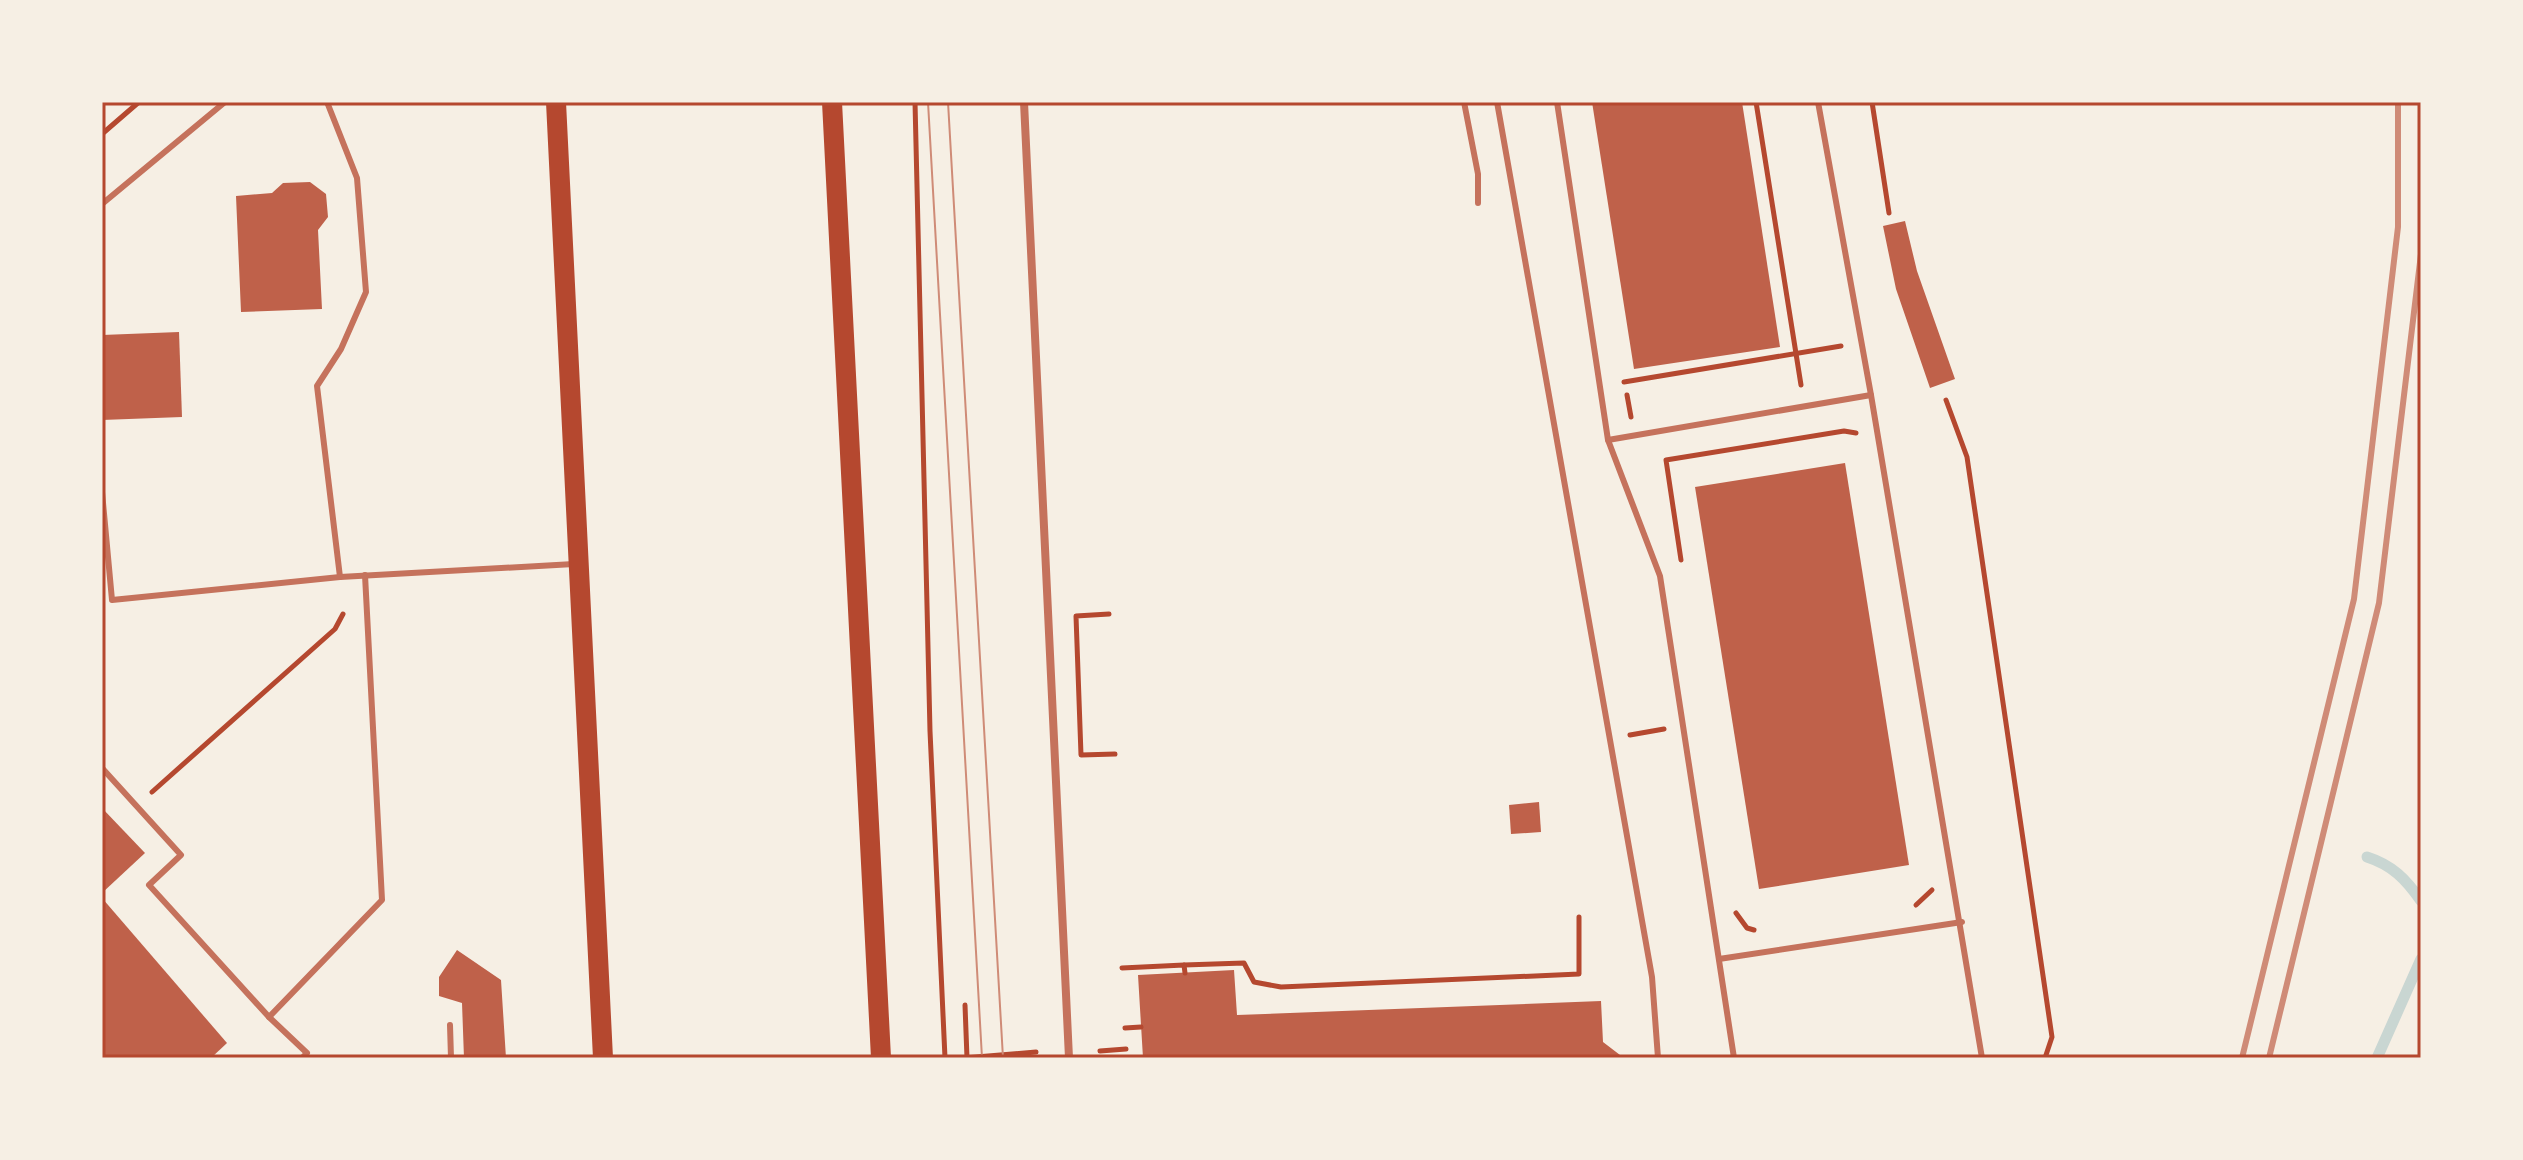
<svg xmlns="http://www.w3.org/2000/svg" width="2523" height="1160" font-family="Lato,sans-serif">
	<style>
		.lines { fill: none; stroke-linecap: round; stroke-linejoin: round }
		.stream { stroke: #c9d6d2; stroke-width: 11 }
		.building { fill: #bf614a }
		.path { stroke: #b5482f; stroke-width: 5 }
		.service { stroke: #c5725c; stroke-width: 6 }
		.minor { stroke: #c5725c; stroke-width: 8 }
		.primary { stroke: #b5482f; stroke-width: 20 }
		.tram { stroke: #cf8b77; stroke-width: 2 }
		.rail { stroke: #cf8b77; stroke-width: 6 }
		.neatline { fill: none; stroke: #b5482f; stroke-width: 3 }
	</style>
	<rect width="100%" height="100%" fill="#f6efe4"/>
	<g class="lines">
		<g class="stream">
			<path d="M2367 857C2392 865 2406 879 2421 901"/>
			<path d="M2377 1058 2421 959"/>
		</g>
	</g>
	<g class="building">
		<path d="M1592 102H1742L1780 347 1634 369Z"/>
		<path d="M310 182 326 194 328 217 318 230 322 309 241 312 236 196 272 193 283 183Z"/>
		<path d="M1905 221 1917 271 1955 379 1930 388 1896 289 1883 226Z"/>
		<path d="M179 332 182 417 102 420V335Z"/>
		<path d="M1845 463 1909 865 1759 889 1695 487Z"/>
		<path d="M1539 802 1541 832 1511 834 1509 805Z"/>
		<path d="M102 808 145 853 102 893Z"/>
		<path d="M102 898 227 1043 211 1058H102Z"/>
		<path d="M457 950 501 980 506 1058H464L462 1003 439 996V977Z"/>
		<path d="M1234 970 1237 1015 1601 1001 1603 1042 1620 1055 1617 1058H1143L1138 975Z"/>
	</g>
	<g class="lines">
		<g class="path">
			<path d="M915 102 930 731 945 1058"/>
			<path d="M1756 102 1801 385"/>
			<path d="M1872 102 1889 213"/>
			<path d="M102 134 139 102"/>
			<path d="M1624 382 1841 346"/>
			<path d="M1627 395 1631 417"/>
			<path d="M1946 400 1967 457 2052 1037 2045 1058"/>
			<path d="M1681 560 1666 460 1844 431 1856 433"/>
			<path d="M1109 614 1076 616 1081 755 1115 754"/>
			<path d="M1630 735 1664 729"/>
			<path d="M152 792 335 629 343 614"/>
			<path d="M1916 905 1932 890"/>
			<path d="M1736 913 1747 928 1754 930"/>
			<path d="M1184 965 1244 963 1254 982 1281 987 1579 974V917"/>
			<path d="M1122 968 1184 965 1185 973"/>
			<path d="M965 1005 967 1058"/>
			<path d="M1125 1028 1141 1027"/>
			<path d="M1100 1051 1126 1049"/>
			<path d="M964 1058 1036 1052"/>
		</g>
		<g class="service">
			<path d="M327 102 357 178 366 292 341 349 317 386 340 577"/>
			<path d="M1464 102 1478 174V203"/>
			<path d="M1497 102 1652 977 1658 1058"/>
			<path d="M1557 102 1608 440 1660 576 1734 1058"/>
			<path d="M1818 102 1871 395 1982 1058"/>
			<path d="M102 204 225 102"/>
			<path d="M1608 440 1871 395"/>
			<path d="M102 492 112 600 340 577 574 564"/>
			<path d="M102 768 181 855 149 885 269 1017 307 1053 302 1058"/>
			<path d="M1719 959 1962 922"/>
			<path d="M269 1017 382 900 365 575"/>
			<path d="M450 1025 451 1058"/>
		</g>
		<path class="minor" d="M1024 102 1069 1058"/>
		<g class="primary">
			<path d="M556 102 603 1058"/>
			<path d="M832 102 881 1058"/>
		</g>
		<g class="tram">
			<path d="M928 102 982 1058"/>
			<path d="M948 102 1003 1058"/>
		</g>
		<g class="rail">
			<path d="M2242 1058 2354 599 2398 227V102"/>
			<path d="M2269 1058 2379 603 2421 254"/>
		</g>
	</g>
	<rect width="2523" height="1160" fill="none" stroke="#f6efe4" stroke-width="208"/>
	<rect x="104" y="104" width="2315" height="952" class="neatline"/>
</svg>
